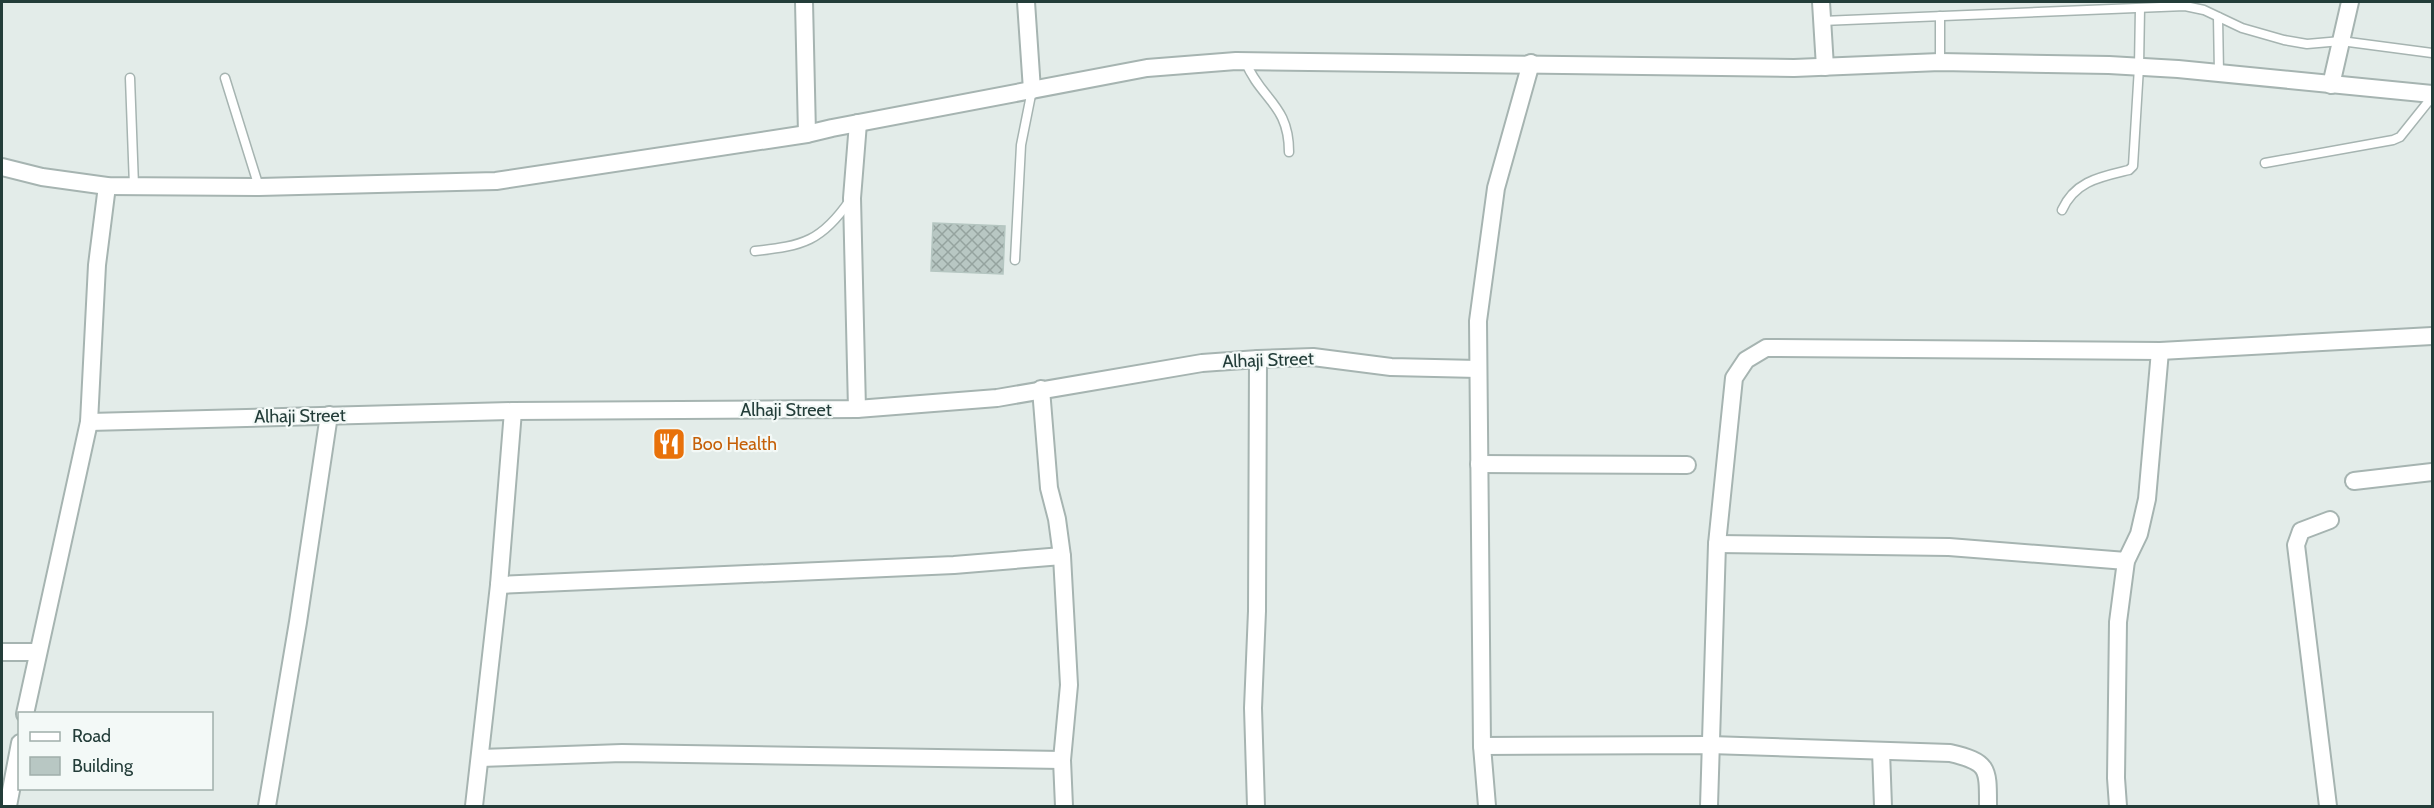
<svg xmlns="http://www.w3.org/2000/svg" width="2434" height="808" font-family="Cabin,sans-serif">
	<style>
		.building { fill: url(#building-cross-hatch); stroke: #b5c6c1; stroke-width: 1.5 }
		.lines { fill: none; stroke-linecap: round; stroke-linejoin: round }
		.lane-casing { stroke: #a6b4b1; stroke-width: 11 }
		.street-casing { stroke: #a6b4b1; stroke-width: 20 }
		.lane { stroke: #fff; stroke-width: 8 }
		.street { stroke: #fff; stroke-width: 16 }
		.labels { text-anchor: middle; stroke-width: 4.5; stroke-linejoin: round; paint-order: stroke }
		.street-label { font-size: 18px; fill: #233d39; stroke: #f3f9f7 }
		.food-label { font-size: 18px; fill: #c56008; stroke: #f3f9f7; text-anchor: start }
	</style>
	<defs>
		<pattern id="building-cross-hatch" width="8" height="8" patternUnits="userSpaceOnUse" patternTransform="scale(1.5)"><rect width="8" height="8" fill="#b8c7c3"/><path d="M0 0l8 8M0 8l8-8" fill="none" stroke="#95a39f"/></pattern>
	</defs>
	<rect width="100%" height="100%" fill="#e3ece9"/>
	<path class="building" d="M933 223 1005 226 1003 274 931 271Z"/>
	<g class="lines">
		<defs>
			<g id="lane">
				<path d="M2218 17 2219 73"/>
				<path d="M1822 21 2185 6 2204 10 2242 28 2284 40 2307 44 2341 41 2432 53"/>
				<path d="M1245 61C1261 100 1289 104 1289 152"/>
				<path d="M1940 62V16"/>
				<path d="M130 78 134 186"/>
				<path d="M225 78 259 187"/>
				<path d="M2265 163 2393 140 2400 137 2432 97"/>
				<path d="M2062 210C2075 181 2100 177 2129 170L2133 166 2139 67 2140 8"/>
				<path d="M755 251C803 246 822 241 850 200"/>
				<path d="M1015 260 1021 145 1032 90"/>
			</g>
			<g id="street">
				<path d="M804 2 807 134"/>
				<path d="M1026 2 1032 90"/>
				<path d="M1821 2 1825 67"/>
				<path d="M2331 85 2350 2"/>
				<path d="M2 167 42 177 107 186 259 187 496 181 807 134 832 128 1147 68 1236 61 1794 68 1940 62 2109 65 2178 69 2432 94"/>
				<path d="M1041 389 1049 488 1057 519 1062 556 1069 685 1062 760 1064 806"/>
				<path d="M857 409 852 198 858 123"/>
				<path d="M89 422 513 411 857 409 997 398 1202 363 1258 359 1313 357 1391 367 1478 369"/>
				<path d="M1479 464 1687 465"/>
				<path d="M2354 481 2432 472"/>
				<path d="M1717 544 1949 547 2126 561"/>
				<path d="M499 585 954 565 1062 556"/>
				<path d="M2 652H37"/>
				<path d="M25 714 89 422 97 265 107 186"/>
				<path d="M1482 746 1710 745 1950 753C1989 762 1988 768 1988 806"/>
				<path d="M1881 751 1883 806"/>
				<path d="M480 758 622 753 1062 760"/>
				<path d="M8 806 20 743"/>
				<path d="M267 806 298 622 329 415"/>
				<path d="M474 806 499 585 513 411"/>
				<path d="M1256 806 1253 708 1257 611 1258 359"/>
				<path d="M1487 806 1482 746 1478 321 1496 188 1531 63"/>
				<path d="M1709 806 1717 544 1734 378 1746 360 1766 348 2160 351 2432 336"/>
				<path d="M2118 806 2116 778 2118 622 2126 561 2139 534 2147 499 2160 351"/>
				<path d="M2328 806 2296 545 2301 531 2330 520"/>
			</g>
		</defs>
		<use href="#lane" class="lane-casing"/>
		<use href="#street" class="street-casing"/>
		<use href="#lane" class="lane"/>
		<use href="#street" class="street"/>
	</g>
	<defs>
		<symbol id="restaurant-square" viewBox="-11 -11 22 22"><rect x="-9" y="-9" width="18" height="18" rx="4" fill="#e8710a" stroke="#f3f9f7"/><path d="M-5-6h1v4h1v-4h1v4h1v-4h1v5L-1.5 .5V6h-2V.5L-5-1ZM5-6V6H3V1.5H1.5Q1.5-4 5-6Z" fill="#fff"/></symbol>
	</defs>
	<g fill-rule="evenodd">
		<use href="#restaurant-square" x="650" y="425" width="38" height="38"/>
	</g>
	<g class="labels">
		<g class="street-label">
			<text transform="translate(1268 360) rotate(-2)" y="6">Alhaji Street</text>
			<text x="786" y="416">Alhaji Street</text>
			<text transform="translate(300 416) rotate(-1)" y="6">Alhaji Street</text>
		</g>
		<g class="food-label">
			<text x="692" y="450">Boo Health</text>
		</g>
	</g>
	<rect width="2434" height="808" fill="none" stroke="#233d39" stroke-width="6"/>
	<rect x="18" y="712" width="195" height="78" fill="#f3f9f7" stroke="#a0aeab" stroke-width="1.5"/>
	<rect x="30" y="732" width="30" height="9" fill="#ffffff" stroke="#a0aeab" stroke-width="1.5"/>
	<text x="72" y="742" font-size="18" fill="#233d39">Road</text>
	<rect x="30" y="757" width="30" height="18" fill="#b8c7c3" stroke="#a0aeab" stroke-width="1.5"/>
	<text x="72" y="772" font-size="18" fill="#233d39">Building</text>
</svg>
